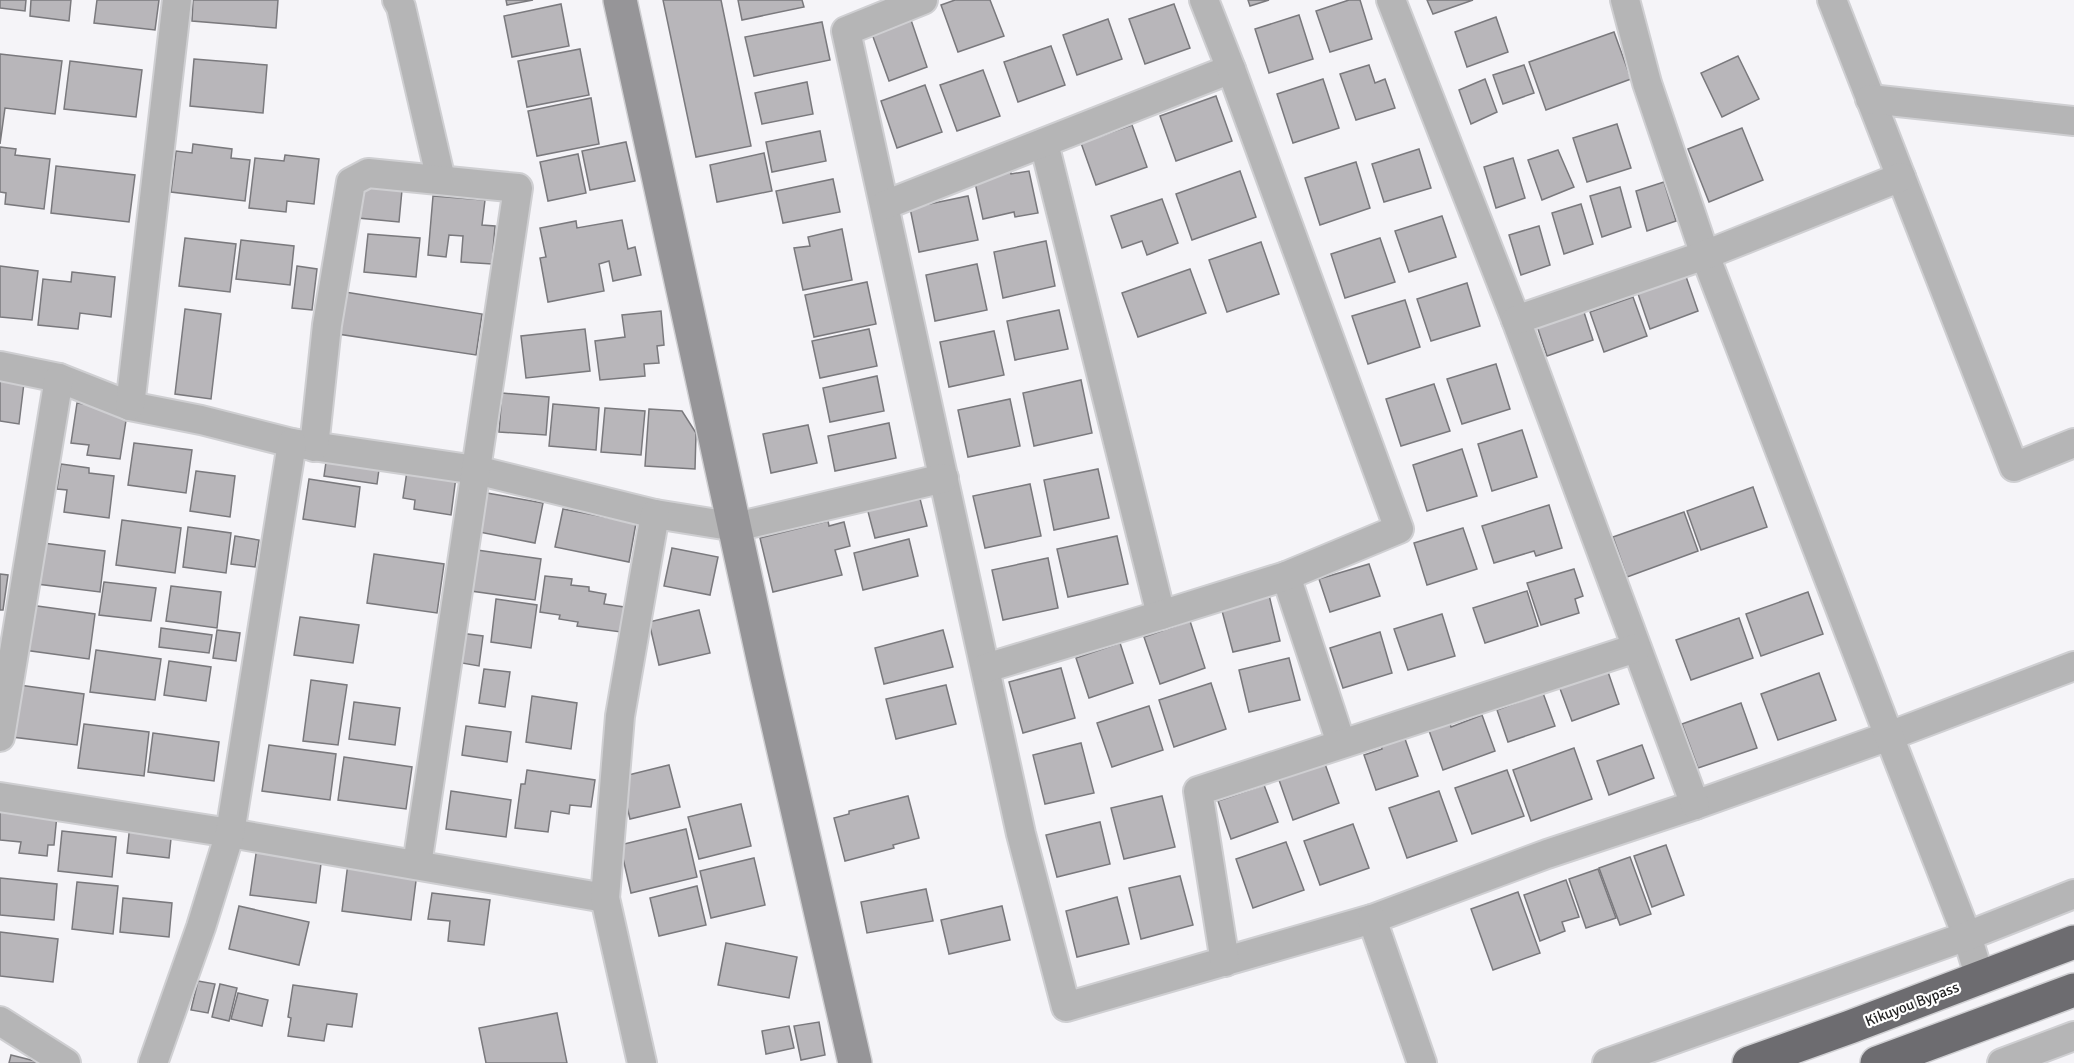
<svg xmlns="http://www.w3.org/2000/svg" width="2074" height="1063" font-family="Signika,sans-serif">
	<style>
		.building { fill: #b8b6ba; stroke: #7a797d; stroke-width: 1.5 }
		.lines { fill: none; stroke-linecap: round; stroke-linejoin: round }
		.street-casing { stroke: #cfcfd2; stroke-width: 32 }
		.secondary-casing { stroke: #cfcfd2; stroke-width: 36 }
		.highway-casing { stroke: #cfcfd2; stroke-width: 36 }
		.street { stroke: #b5b5b6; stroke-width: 28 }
		.secondary { stroke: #969598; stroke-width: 33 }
		.highway { stroke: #6d6c70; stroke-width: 33 }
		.labels { text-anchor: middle; stroke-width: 4.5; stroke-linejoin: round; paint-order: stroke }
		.street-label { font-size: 15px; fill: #242425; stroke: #fff }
	</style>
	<rect width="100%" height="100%" fill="#f5f4f8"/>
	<g class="building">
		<path d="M0 0H26L25 11 0 8Z"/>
		<path d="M31 0H71L69 21 30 16Z"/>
		<path d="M97 0H159L155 30 94 23Z"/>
		<path d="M193 0H278L276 28 192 21Z"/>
		<path d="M506 0H533L507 5Z"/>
		<path d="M663 0H721L751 146 696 157Z"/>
		<path d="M738 0H802L804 7 742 20Z"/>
		<path d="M955 0H990L1004 36 958 52 941 5Z"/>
		<path d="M1248 0H1269L1250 6Z"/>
		<path d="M1349 0H1360L1372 39 1330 52 1316 11Z"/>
		<path d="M1427 0H1473L1433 14Z"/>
		<path d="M561 4 569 46 512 57 504 16Z"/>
		<path d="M1174 4 1190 48 1145 64 1129 19Z"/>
		<path d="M1299 15 1313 59 1269 73 1255 29Z"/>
		<path d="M1496 17 1508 52 1467 67 1455 32Z"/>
		<path d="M1108 19 1122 59 1077 75 1063 35Z"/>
		<path d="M911 20 927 67 889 81 872 34Z"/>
		<path d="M822 22 830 60 754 76 745 37Z"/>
		<path d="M1614 32 1631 79 1546 110 1529 62Z"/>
		<path d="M1051 46 1065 85 1018 102 1004 62Z"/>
		<path d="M580 49 589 95 527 107 518 61Z"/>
		<path d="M0 54 62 61 55 114 5 108 0 144Z"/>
		<path d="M1738 56 1759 99 1722 117 1701 73Z"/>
		<path d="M194 59 267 65 263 113 190 106Z"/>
		<path d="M70 61 142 70 136 117 64 109Z"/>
		<path d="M1369 65 1375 83 1385 79 1395 108 1356 120 1340 74Z"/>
		<path d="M1524 65 1534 93 1503 104 1493 75Z"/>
		<path d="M983 70 1000 116 957 131 940 85Z"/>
		<path d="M1323 79 1339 128 1293 143 1277 94Z"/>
		<path d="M1485 79 1497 112 1471 124 1459 90Z"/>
		<path d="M807 82 813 114 762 124 755 93Z"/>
		<path d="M925 85 942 132 897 148 881 101Z"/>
		<path d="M1216 96 1232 141 1176 161 1160 116Z"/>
		<path d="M591 98 599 144 537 156 528 111Z"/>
		<path d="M1617 124 1631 168 1587 182 1573 138Z"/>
		<path d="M1132 125 1147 167 1096 185 1081 143Z"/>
		<path d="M1742 128 1763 180 1709 202 1688 149Z"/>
		<path d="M820 131 826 161 772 172 766 142Z"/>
		<path d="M626 142 635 181 590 190 582 151Z"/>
		<path d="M193 144 232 149 231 158 250 160 245 201 171 192 176 151 192 153Z"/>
		<path d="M0 147 16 149 15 155 50 159 44 209 5 204 6 193 0 192Z"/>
		<path d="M1419 149 1431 188 1384 202 1372 164Z"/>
		<path d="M1558 150 1574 187 1542 200 1528 160Z"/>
		<path d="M764 153 772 191 717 202 710 165Z"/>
		<path d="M578 154 586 193 548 201 540 162Z"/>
		<path d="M285 155 319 159 314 204 287 201 286 212 249 208 255 158 284 161Z"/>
		<path d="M1513 158 1525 198 1496 208 1484 167Z"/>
		<path d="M1356 162 1370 208 1320 225 1305 178Z"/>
		<path d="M56 166 135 175 129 222 51 213Z"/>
		<path d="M1010 170 1011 174 1029 171 1038 213 1015 217 1014 212 983 219 974 178Z"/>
		<path d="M1240 171 1256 217 1192 240 1176 194Z"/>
		<path d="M833 179 840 212 783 223 776 191Z"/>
		<path d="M1664 182 1676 221 1647 231 1636 191Z"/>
		<path d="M361 187 402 190 399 222 358 218Z"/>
		<path d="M1620 187 1631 227 1602 237 1590 196Z"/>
		<path d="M433 196 485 200 482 225 495 226 492 264 461 262 463 236 449 235 446 257 428 255Z"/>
		<path d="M968 196 978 240 919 252 910 208Z"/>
		<path d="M1162 199 1178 243 1147 255 1142 241 1122 248 1111 216Z"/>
		<path d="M1581 204 1593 244 1564 254 1552 213Z"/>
		<path d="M1442 216 1456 257 1409 272 1395 231Z"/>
		<path d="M622 220 628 249 635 247 641 275 613 281 609 261 599 264 604 291 548 302 540 258 546 257 540 228 576 221 577 228Z"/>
		<path d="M1539 226 1550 265 1521 275 1509 235Z"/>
		<path d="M842 229 852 280 803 290 794 248 810 246 808 237Z"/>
		<path d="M368 234 420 238 416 277 364 272Z"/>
		<path d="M185 238 236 244 230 292 179 286Z"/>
		<path d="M1380 238 1395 282 1345 298 1331 254Z"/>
		<path d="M241 240 294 246 290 285 236 279Z"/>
		<path d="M1046 241 1055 286 1003 298 994 252Z"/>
		<path d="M1261 242 1279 294 1227 312 1209 260Z"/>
		<path d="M977 264 987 310 935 321 926 275Z"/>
		<path d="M0 266 38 271 32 320 0 317Z"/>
		<path d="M297 266 317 269 312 310 292 308Z"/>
		<path d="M1683 268 1698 311 1650 329 1635 285Z"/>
		<path d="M1190 269 1206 313 1138 337 1122 293Z"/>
		<path d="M72 272 115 277 111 317 80 313 78 329 38 325 43 279 71 282Z"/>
		<path d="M867 282 876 324 814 337 805 295Z"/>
		<path d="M1467 283 1480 326 1431 341 1417 299Z"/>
		<path d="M345 292 482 314 476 355 338 334Z"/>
		<path d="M1633 297 1647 336 1604 352 1590 312Z"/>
		<path d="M1405 300 1420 347 1368 364 1352 316Z"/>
		<path d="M1582 306 1593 340 1547 356 1536 323Z"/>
		<path d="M185 309 221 314 211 399 175 394Z"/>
		<path d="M1059 310 1068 349 1015 360 1007 321Z"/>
		<path d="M661 311 664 345 657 346 659 363 644 364 645 376 600 380 595 341 625 337 622 315Z"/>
		<path d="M585 329 590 371 526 378 521 336Z"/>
		<path d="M869 329 877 366 820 378 812 341Z"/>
		<path d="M994 331 1004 375 949 387 940 342Z"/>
		<path d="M1496 364 1510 409 1462 424 1447 379Z"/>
		<path d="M877 376 884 411 830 422 823 388Z"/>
		<path d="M0 380 24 383 19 424 0 421Z"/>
		<path d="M1081 380 1092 433 1034 446 1023 393Z"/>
		<path d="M1434 384 1450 431 1401 446 1386 399Z"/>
		<path d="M502 393 549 397 546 435 499 432Z"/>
		<path d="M1010 399 1020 446 968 457 958 410Z"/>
		<path d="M77 403 113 408 127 414 120 459 87 455 89 445 71 443Z"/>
		<path d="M553 404 599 408 596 450 549 446Z"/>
		<path d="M605 408 645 411 641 455 601 452Z"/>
		<path d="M649 409 682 411 696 433 695 469 645 466Z"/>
		<path d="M889 423 896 458 835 471 828 436Z"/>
		<path d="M808 425 817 463 771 473 763 434Z"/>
		<path d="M1522 430 1537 477 1492 491 1478 444Z"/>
		<path d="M134 443 192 450 186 493 128 485Z"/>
		<path d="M1462 449 1477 496 1427 511 1413 465Z"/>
		<path d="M327 455 380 462 377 484 324 476Z"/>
		<path d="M61 464 89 468V473L114 476 109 518 64 512 67 490 57 489Z"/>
		<path d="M1098 469 1109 518 1054 530 1044 480Z"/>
		<path d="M196 471 235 476 230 517 190 511Z"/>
		<path d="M407 471 456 477 451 515 414 509 415 500 403 498Z"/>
		<path d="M309 479 360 487 355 527 303 519Z"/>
		<path d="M1030 484 1041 536 985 548 973 496Z"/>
		<path d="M1753 487 1767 527 1701 550 1687 511Z"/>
		<path d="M918 491 927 526 875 538 866 504Z"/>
		<path d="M487 493 543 503 535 543 479 532Z"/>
		<path d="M1549 505 1562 548 1536 556 1534 551 1494 563 1482 526Z"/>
		<path d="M563 509 636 523 629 562 555 547Z"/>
		<path d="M1684 512 1698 551 1627 577 1613 537Z"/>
		<path d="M122 520 181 528 175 573 116 565Z"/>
		<path d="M828 521 829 526 844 522 850 546 835 550 842 575 773 592 760 538Z"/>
		<path d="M188 527 231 533 226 573 183 567Z"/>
		<path d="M1463 528 1477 569 1427 585 1414 543Z"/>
		<path d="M235 536 259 540 255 567 231 564Z"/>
		<path d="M1117 536 1128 584 1068 597 1057 549Z"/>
		<path d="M909 539 918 576 863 590 854 553Z"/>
		<path d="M43 543 105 551 100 592 37 584Z"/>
		<path d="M672 548 718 557 710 595 664 586Z"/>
		<path d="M477 550 541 559 535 600 471 591Z"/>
		<path d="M374 554 444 564 437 613 367 603Z"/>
		<path d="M1048 558 1058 608 1003 620 992 570Z"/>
		<path d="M1369 564 1380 596 1330 612 1319 579Z"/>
		<path d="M1574 569 1583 596 1575 599 1579 613 1541 625 1527 583Z"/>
		<path d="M0 574 8 575 3 610H0Z"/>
		<path d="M545 576 572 579 571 585 589 587V591L606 594 604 604 624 607 621 632 577 626 578 622 559 619 560 615 540 612Z"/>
		<path d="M104 582 156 588 151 621 99 615Z"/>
		<path d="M171 586 221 592 217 628 166 621Z"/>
		<path d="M1527 591 1538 626 1485 643 1473 608Z"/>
		<path d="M1808 592 1823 634 1761 656 1746 614Z"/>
		<path d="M1269 595 1280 641 1233 652 1221 607Z"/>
		<path d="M496 599 537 605 531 648 491 642Z"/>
		<path d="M30 605 95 614 89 659 24 650Z"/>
		<path d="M699 610 710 653 659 665 649 622Z"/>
		<path d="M1442 614 1455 656 1408 670 1394 629Z"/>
		<path d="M300 617 359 625 353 663 294 655Z"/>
		<path d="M1739 618 1753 658 1691 680 1676 640Z"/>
		<path d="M1190 621 1205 668 1160 684 1144 637Z"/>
		<path d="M161 628 212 635 209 653 159 647Z"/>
		<path d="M217 630 240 633 236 661 213 658Z"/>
		<path d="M943 630 953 667 884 684 875 648Z"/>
		<path d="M1380 632 1392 673 1343 688 1330 648Z"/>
		<path d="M460 633 483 636 479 666 456 662Z"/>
		<path d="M1120 643 1133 683 1089 698 1076 658Z"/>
		<path d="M96 650 161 659 155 700 90 692Z"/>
		<path d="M1289 658 1300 700 1249 712 1239 670Z"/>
		<path d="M169 661 211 667 206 701 164 695Z"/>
		<path d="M1061 668 1075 718 1023 733 1009 682Z"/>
		<path d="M484 669 510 672 505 707 479 703Z"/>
		<path d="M1607 669 1619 704 1572 721 1559 686Z"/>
		<path d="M1819 673 1836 720 1778 740 1761 694Z"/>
		<path d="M311 680 347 685 338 745 303 741Z"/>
		<path d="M1211 683 1226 729 1174 747 1159 700Z"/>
		<path d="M19 685 84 694 77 745 12 737Z"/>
		<path d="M946 685 956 724 896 739 886 699Z"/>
		<path d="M1543 693 1555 726 1508 742 1497 710Z"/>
		<path d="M532 696 577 703 571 749 526 742Z"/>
		<path d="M354 702 400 708 395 745 349 739Z"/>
		<path d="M1741 703 1757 748 1698 768 1682 724Z"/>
		<path d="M1149 706 1163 750 1112 767 1097 723Z"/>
		<path d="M1482 715 1495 751 1443 770 1427 725 1448 717 1451 727Z"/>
		<path d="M84 724 149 732 144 776 78 768Z"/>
		<path d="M466 726 511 732 507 762 462 755Z"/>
		<path d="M153 733 219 742 214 781 148 772Z"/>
		<path d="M1404 736 1418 776 1376 790 1364 755 1382 749 1381 744Z"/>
		<path d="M1081 743 1094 793 1045 804 1033 755Z"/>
		<path d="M269 745 336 754 330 800 262 791Z"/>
		<path d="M1642 745 1654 778 1609 795 1597 761Z"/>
		<path d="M1574 748 1592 799 1531 821 1513 770Z"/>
		<path d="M344 757 412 767 406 809 338 800Z"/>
		<path d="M1325 764 1339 803 1293 820 1279 780Z"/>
		<path d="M669 765 680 807 630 819 620 777Z"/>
		<path d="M527 770 595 780 591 807 570 805 569 814 551 811 548 832 515 828 521 784H525Z"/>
		<path d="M1507 770 1524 816 1472 834 1455 788Z"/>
		<path d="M1264 785 1278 822 1231 839 1218 801Z"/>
		<path d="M451 791 511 800 506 837 446 829Z"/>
		<path d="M1439 791 1457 841 1407 858 1389 808Z"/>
		<path d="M908 796 919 838 893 845 894 848 845 861 834 818 849 814V811Z"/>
		<path d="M1162 796 1175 847 1124 859 1111 808Z"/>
		<path d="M741 804 751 846 699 859 688 817Z"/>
		<path d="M0 809 57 815 54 845H48L47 856 19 853 21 842 0 840Z"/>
		<path d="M1100 822 1110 864 1057 877 1046 835Z"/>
		<path d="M130 824 172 829 169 858 127 853Z"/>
		<path d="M1353 824 1369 868 1320 885 1304 841Z"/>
		<path d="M686 829 697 877 631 893 620 845Z"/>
		<path d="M62 831 116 837 112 877 58 871Z"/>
		<path d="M1286 842 1304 890 1253 908 1236 859Z"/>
		<path d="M1666 845 1684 895 1652 907 1634 856Z"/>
		<path d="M257 847 322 856 316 903 250 895Z"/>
		<path d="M1630 857 1651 914 1620 925 1599 868Z"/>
		<path d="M754 858 765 905 711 918 700 871Z"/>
		<path d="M348 863 417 873 411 920 342 911Z"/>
		<path d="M1598 869 1616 918 1586 928 1569 879Z"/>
		<path d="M1180 876 1193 925 1141 939 1129 888Z"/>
		<path d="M0 878 57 884 54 920 0 915Z"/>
		<path d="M1566 880 1579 917 1562 922 1565 931 1540 941 1524 895Z"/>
		<path d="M77 882 118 886 113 934 72 929Z"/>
		<path d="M697 886 706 925 659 936 650 898Z"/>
		<path d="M926 889 933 921 867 933 861 902Z"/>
		<path d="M1518 892 1540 953 1493 970 1471 909Z"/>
		<path d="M432 893 490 900 484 945 448 941 450 921 428 919Z"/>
		<path d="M1117 897 1129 944 1077 957 1066 911Z"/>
		<path d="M123 898 172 903 169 937 120 932Z"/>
		<path d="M239 906 309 922 299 965 229 949Z"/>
		<path d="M1002 906 1010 940 949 954 941 920Z"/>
		<path d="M0 932 58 939 53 982 0 976Z"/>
		<path d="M726 943 797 957 789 998 718 985Z"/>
		<path d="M198 981 215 984 208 1013 191 1010Z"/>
		<path d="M220 984 237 988 229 1021 212 1017Z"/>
		<path d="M293 985 357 994 352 1027 327 1024 324 1041 288 1036 291 1018 288 1017Z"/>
		<path d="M238 993 268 1000 262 1026 231 1019Z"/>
		<path d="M557 1013 567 1063H486L479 1028Z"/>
		<path d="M819 1022 825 1055 801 1060 794 1026Z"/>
		<path d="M789 1026 794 1048 766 1054 762 1031Z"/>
		<path d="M11 1055 43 1063H9Z"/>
	</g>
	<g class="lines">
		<defs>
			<g id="street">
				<path d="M397 0 401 7 441 180"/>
				<path d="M923 0 846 31 1021 834 1066 1007 1372 919 1547 854 1695 805 1889 736 2074 666"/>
				<path d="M1391 0 1516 320 1695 805"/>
				<path d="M1625 0 1647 83 1705 255 1889 736 1967 936 1980 978"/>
				<path d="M1832 0 2014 467 2074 443"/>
				<path d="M1870 99 2074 121"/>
				<path d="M1044 143 1161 615"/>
				<path d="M885 205 1231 69"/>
				<path d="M1516 320 1705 255 1901 177"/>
				<path d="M0 366 59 378 130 406 201 420 292 443 476 470 655 514 736 527 944 478"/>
				<path d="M130 406 177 0"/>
				<path d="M314 447 327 325 351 182 368 173 518 188 417 865"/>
				<path d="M1286 576 1341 743"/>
				<path d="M986 668 1161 615 1286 576 1399 529 1231 69 1204 0"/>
				<path d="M0 737 59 378"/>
				<path d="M0 797 230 833 605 898"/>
				<path d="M1372 919 1422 1063"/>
				<path d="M1225 962 1198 791 1636 648"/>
				<path d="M0 1021 66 1063"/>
				<path d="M153 1063 201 927 230 833 292 443"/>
				<path d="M642 1063 605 898 620 716 655 514"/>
				<path d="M1607 1063 1967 936 2074 894"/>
				<path d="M2002 1063 2074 1036"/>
			</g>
			<path id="secondary" d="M620 0 767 677 855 1063"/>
			<g id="highway">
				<path d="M1749 1063 1850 1027 2074 942"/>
				<path d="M1877 1063 2074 990"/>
			</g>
		</defs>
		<use href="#street" class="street-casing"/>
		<use href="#secondary" class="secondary-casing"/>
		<use href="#highway" class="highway-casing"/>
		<use href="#street" class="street"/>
		<use href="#secondary" class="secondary"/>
		<use href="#highway" class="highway"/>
	</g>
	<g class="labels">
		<g class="street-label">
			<text transform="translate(1912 1004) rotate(-21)" y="5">Kikuyou Bypass</text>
		</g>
	</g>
</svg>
